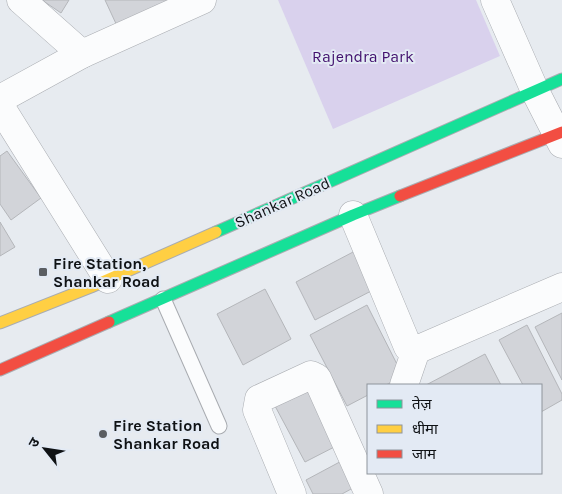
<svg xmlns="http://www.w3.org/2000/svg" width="562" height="494" font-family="Karla,'Noto Sans Devanagari',sans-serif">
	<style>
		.green { fill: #d9d1ed }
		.building { fill: #d2d4d9; stroke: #b4b6ba }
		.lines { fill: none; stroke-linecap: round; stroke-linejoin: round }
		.lane-casing { stroke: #a9acb1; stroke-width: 17 }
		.street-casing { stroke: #a9acb1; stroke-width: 29 }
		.fast-casing { stroke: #a9acb1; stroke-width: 13 }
		.slow-casing { stroke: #a9acb1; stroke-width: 13 }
		.jam-casing { stroke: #a9acb1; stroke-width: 13 }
		.lane { stroke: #fbfcfd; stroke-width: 15 }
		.street { stroke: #fbfcfd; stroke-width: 28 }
		.fast { stroke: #16e098; stroke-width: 11 }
		.slow { stroke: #ffcf43; stroke-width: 11 }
		.jam { stroke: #f24e42; stroke-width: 11 }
		.poi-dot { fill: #5b5e62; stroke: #e3eaf4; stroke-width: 2 }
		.labels { text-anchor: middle; stroke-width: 4; stroke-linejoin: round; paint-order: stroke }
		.park-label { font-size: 16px; fill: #42116e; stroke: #e3eaf4 }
		.street-label { font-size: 16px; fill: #0f1215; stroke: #e3eaf4 }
		.poi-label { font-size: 16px; font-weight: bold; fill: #0f1215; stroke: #e3eaf4; text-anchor: start }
	</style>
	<rect width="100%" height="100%" fill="#e7ebf0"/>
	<path class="green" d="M278 0H476L500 56 333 129Z"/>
	<g class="building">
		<path d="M42 0H69L61 13Z"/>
		<path d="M105 0H169L118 28Z"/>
		<path d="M7 151 41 198 11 220 0 204V156Z"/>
		<path d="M0 222 15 247 0 256Z"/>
		<path d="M355 251 375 289 315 320 296 282Z"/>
		<path d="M265 289 291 339 243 365 217 314Z"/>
		<path d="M367 305 403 376 386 385H368V395L347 406 310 335Z"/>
		<path d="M562 313V380L535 327Z"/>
		<path d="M527 325 562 394V400L541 412V385H523L499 340Z"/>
		<path d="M485 354 501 385H426Z"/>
		<path d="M315 385 344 442 305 462 275 406Z"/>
		<path d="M349 457 362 483 342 494H313L306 480Z"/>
	</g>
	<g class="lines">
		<defs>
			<path id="lane" d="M163 299 219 426"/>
			<g id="street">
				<path d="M21 0 82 54"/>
				<path d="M495 0 535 91 562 144"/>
				<path d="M0 99 82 54 202 0"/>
				<path d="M0 106 108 279"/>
				<path d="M353 215 408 347 412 350 421 348 562 287"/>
				<path d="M404 385 416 350"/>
				<path d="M292 494 257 410 259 399 311 375 317 378 369 494"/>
			</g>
			<g id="fast">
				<path d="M216 232 562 79"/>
				<path d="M109 322 353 215 400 196"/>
			</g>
			<path id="slow" d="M0 323 91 287 216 232"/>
			<g id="jam">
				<path d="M400 196 562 132"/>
				<path d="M0 370 109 322"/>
			</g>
		</defs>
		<use href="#lane" class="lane-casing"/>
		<use href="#street" class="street-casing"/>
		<use href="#fast" class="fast-casing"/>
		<use href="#slow" class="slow-casing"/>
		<use href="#jam" class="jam-casing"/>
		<use href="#lane" class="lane"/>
		<use href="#street" class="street"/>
		<use href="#fast" class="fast"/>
		<use href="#slow" class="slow"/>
		<use href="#jam" class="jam"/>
	</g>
	<g class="poi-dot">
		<rect x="38" y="267" width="10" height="10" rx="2.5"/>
		<circle cx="103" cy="434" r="5"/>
	</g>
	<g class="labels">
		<g class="park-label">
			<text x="363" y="62">Rajendra Park</text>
		</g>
		<g class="street-label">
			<text transform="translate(282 202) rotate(-24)" y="6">Shankar Road</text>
		</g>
		<g class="poi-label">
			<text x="53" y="269">Fire Station,<tspan x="53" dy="18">Shankar Road</tspan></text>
			<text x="113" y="431">Fire Station<tspan x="113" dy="18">Shankar Road</tspan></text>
		</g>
	</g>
	<rect x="367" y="384" width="175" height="90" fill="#e3eaf4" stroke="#8e949b"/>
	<rect x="377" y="400" width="25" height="8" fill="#16e098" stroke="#8e949b"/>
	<text x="412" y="409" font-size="15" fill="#0f1215">तेज़</text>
	<rect x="377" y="425" width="25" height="8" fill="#ffcf43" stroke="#8e949b"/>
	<text x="412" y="434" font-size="15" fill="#0f1215">धीमा</text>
	<rect x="377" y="450" width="25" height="8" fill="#f24e42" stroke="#8e949b"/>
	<text x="412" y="459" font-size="15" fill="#0f1215">जाम</text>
	<g transform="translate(45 449) rotate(300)" stroke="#e3eaf4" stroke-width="4" paint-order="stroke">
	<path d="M0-4L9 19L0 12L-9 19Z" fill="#0f1215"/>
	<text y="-8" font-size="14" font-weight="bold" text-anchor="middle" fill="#0f1215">उ</text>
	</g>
</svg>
